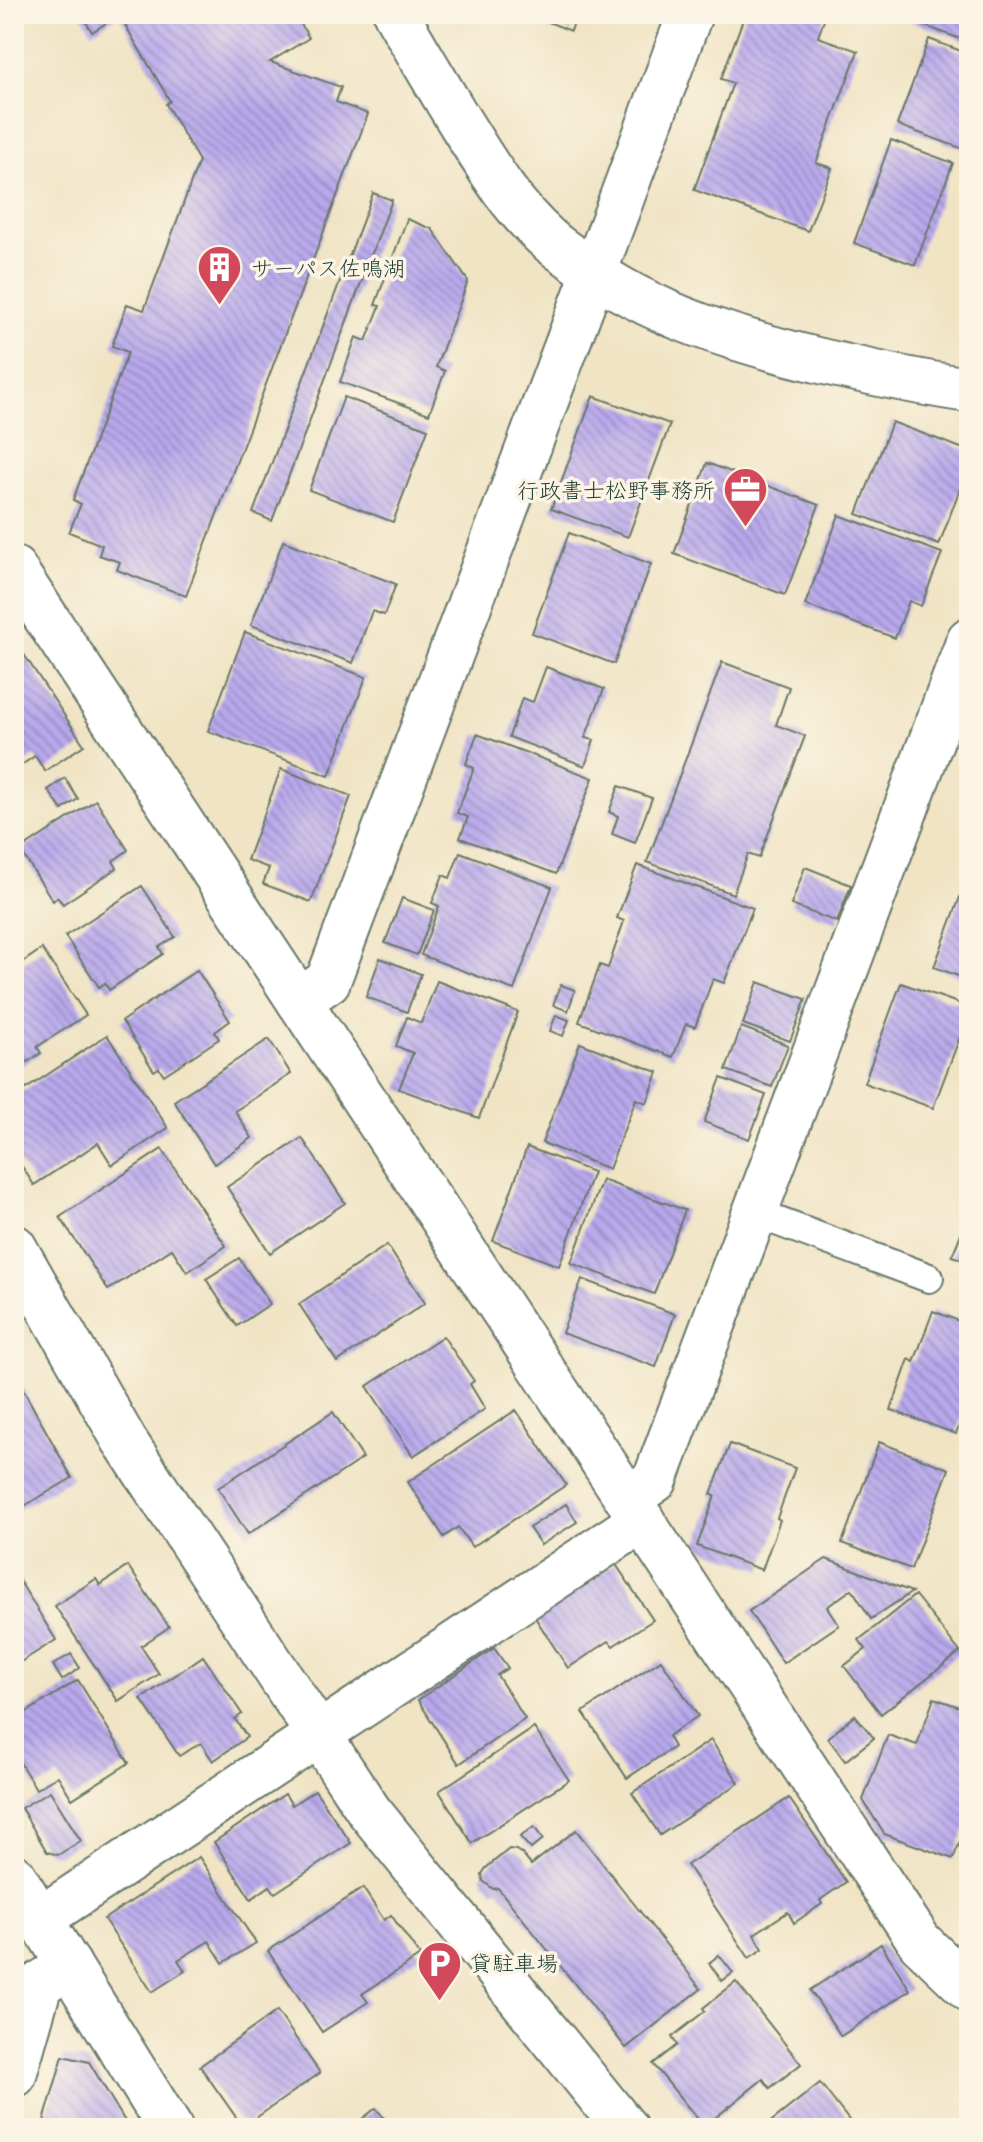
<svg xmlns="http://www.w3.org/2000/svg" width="983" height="2142" font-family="Kalam,'Klee One',sans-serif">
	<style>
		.building { fill: url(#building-back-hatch) }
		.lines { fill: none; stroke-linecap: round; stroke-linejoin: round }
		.lane-casing { stroke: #687767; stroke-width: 32 }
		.street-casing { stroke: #687767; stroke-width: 48 }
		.secondary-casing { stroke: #687767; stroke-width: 48 }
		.lane { stroke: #fff; stroke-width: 28 }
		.street { stroke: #fff; stroke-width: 44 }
		.secondary { stroke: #fff; stroke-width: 44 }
		.labels { text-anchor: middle; stroke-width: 7; stroke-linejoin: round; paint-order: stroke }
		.poi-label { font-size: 22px; fill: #1f3d34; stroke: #fcf5e5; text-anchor: start }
	</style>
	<defs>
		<pattern id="building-back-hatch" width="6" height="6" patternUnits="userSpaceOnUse" patternTransform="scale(2)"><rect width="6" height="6" fill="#b8a8ec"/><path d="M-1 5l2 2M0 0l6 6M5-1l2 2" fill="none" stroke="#958ac0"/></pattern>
	</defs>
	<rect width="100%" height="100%" fill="#fcf5e5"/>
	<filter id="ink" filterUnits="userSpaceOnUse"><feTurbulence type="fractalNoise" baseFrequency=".0125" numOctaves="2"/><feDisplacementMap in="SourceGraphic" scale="16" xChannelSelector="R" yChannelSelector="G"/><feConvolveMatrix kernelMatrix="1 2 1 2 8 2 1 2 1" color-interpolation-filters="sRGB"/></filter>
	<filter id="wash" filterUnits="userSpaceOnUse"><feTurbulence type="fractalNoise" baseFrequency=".006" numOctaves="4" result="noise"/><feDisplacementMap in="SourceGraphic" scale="32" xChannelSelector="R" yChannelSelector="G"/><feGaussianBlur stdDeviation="1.8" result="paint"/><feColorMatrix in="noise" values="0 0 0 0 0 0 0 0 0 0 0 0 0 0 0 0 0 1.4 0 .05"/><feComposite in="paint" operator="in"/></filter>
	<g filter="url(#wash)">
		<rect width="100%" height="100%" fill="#f0e4c5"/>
		<g id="blocks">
			<g class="building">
				<path d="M81 14H295L309 38 270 62 341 87 336 102 368 114 186 596 117 570 120 562 99 555 102 545 69 532 81 504 73 500 128 352 112 346 127 304 144 310 199 161 166 104 170 101 119 15 92 32Z"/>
				<path d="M528 14H577L571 31Z"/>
				<path d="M745 14H826L818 37 858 51 816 163 832 168 808 231 694 190 733 83 721 79Z"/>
				<path d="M914 14H969V42L911 21Z"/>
				<path d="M929 39 969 54V141L966 150 897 125Z"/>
				<path d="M891 140 953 163 915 265 854 243Z"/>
				<path d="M373 193 392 200 272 521 253 513Z"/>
				<path d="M407 219 432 229 468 281 436 367 445 371 429 414 340 382 356 337 366 341 380 306 375 305Z"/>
				<path d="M593 396 670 424 628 537 551 509Z"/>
				<path d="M344 397 428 429 393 522 309 490Z"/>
				<path d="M892 422 969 451V464L939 545 857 514Z"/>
				<path d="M707 463 819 505 785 595 674 554Z"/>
				<path d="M839 515 942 553 921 606 909 601 895 638 805 605Z"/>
				<path d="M569 533 651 564 614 664 532 633Z"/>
				<path d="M283 541 396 584 384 615 372 611 353 663 251 625Z"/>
				<path d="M245 632 366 677 329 776 208 731Z"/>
				<path d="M21 650 84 745 45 771 35 756 14 770V655Z"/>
				<path d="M722 662 789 687 776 725 805 736 759 858 748 854 733 894 647 862Z"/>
				<path d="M546 667 604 689 585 738 594 740 585 766 509 737 522 698 533 702Z"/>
				<path d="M477 734 593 778 556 874 460 838 468 817 457 813 474 768 466 764Z"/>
				<path d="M281 769 351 796 311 902 263 884 269 868 247 860Z"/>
				<path d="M65 778 78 799 62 810 48 790Z"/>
				<path d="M619 786 652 798 635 843 612 834 618 816 609 812Z"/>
				<path d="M96 800 128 850 113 861 117 868 63 904 57 897 53 901 20 850Z"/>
				<path d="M460 852 552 887 514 990 421 955 439 906 432 903 443 875 450 878Z"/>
				<path d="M637 865 753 908 724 983 713 979 695 1027 686 1024 673 1057 579 1022 600 965 608 968 624 921 617 918Z"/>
				<path d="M805 867 851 885 837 922 791 905Z"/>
				<path d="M965 884 969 886V980L934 967Z"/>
				<path d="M142 886 175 937 159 947 163 954 109 990 105 983 99 987 65 936Z"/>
				<path d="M402 898 434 910 417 955 385 943Z"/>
				<path d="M42 949 86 1015 37 1047 41 1053 14 1071V968Z"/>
				<path d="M380 958 421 974 407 1012 366 997Z"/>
				<path d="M197 970 230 1021 215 1032 219 1039 164 1075 159 1068 154 1071 122 1021Z"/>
				<path d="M437 981 518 1012 479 1118 399 1089 413 1053 396 1046 407 1017 421 1023Z"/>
				<path d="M758 982 806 999 790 1041 743 1024Z"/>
				<path d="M901 983 969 1007V1013L933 1108 864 1083Z"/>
				<path d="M561 985 575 990 568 1011 553 1005Z"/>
				<path d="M556 1015 569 1020 563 1036 550 1031Z"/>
				<path d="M741 1027 788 1045 772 1087 726 1070Z"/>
				<path d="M107 1035 168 1128 112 1165 98 1143 34 1185 14 1154V1097Z"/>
				<path d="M269 1039 291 1074 235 1111 252 1138 214 1164 174 1101Z"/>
				<path d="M580 1043 658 1072 647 1103 636 1099 609 1169 542 1143Z"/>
				<path d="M721 1078 766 1095 749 1139 704 1122Z"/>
				<path d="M302 1138 345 1203 270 1253 227 1187Z"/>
				<path d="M527 1147 593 1172 559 1266 493 1241Z"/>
				<path d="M162 1149 226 1246 187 1272 172 1249 108 1290 60 1217Z"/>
				<path d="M602 1180 685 1210 654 1294 571 1263Z"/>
				<path d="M969 1214V1262L952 1256Z"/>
				<path d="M387 1245 425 1303 337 1362 299 1304Z"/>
				<path d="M239 1258 270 1304 237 1326 206 1279Z"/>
				<path d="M582 1279 675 1314 656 1367 562 1333Z"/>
				<path d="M933 1311 969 1325V1399L956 1434 891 1410 909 1359 914 1362Z"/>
				<path d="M443 1336 474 1381 470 1384 485 1409 413 1456 367 1386Z"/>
				<path d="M14 1373 72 1478 14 1512Z"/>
				<path d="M516 1410 566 1485 472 1547 458 1527 444 1537 408 1482Z"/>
				<path d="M333 1412 363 1458 248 1534 218 1488Z"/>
				<path d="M879 1442 949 1469 911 1569 842 1543Z"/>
				<path d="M730 1444 795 1468 777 1518 780 1520 762 1570 697 1546 715 1496 711 1494Z"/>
				<path d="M566 1504 577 1522 541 1545 529 1528Z"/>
				<path d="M826 1559 912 1592 871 1619 852 1589 827 1607 839 1625 783 1663 749 1611Z"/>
				<path d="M615 1563 653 1620 613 1646 609 1641 568 1668 534 1616Z"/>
				<path d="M128 1566 169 1627 141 1646 159 1674 118 1701 55 1606 96 1579 100 1585Z"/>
				<path d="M14 1572 56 1640 14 1666Z"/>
				<path d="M915 1595 960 1652 881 1714 844 1666 866 1649 859 1640Z"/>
				<path d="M494 1648 508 1668 497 1675 525 1719 459 1764 418 1700Z"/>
				<path d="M71 1654 80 1668 62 1680 53 1665Z"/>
				<path d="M203 1656 242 1714 235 1719 247 1737 213 1761 201 1743 179 1756 141 1699Z"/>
				<path d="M661 1660 698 1716 668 1736 674 1747 627 1778 583 1712Z"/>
				<path d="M78 1680 129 1763 72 1799 58 1776 36 1789 14 1753V1720Z"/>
				<path d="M934 1698 965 1709 969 1701V1801L967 1807H969V1819L953 1859 884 1834 863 1800 888 1735 917 1745Z"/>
				<path d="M855 1715 874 1738 845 1761 828 1738Z"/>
				<path d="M534 1728 569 1780 472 1843 439 1791Z"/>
				<path d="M711 1740 739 1783 660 1835 632 1793Z"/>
				<path d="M315 1790 351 1843 275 1893 270 1886 251 1899 214 1842 285 1794 292 1805Z"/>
				<path d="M50 1791 81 1841 58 1855 47 1852 21 1808Z"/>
				<path d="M789 1798 846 1882 820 1900 822 1904 794 1923 788 1912 754 1934 763 1949 749 1958 687 1865Z"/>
				<path d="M534 1827 543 1839 531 1849 520 1837Z"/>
				<path d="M576 1830 701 1989 626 2048 498 1888 493 1889 483 1881 482 1874 486 1868 509 1849 516 1850 522 1854 531 1865Z"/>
				<path d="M199 1857 256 1943 223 1963 209 1941 178 1960 185 1971 152 1992 104 1919Z"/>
				<path d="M363 1888 384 1920 391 1915 420 1956 362 1994 368 2002 322 2032 268 1951Z"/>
				<path d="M881 1944 910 1990 841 2036 810 1990Z"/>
				<path d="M719 1955 733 1973 722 1981 709 1963Z"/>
				<path d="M736 1982 801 2064 770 2088 763 2079 704 2127 653 2064 677 2045 672 2037 705 2011 703 2008Z"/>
				<path d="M277 2011 320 2073 243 2127 200 2066Z"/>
				<path d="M63 2056 89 2062 129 2128H42Z"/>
				<path d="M820 2083 855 2128H763Z"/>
				<path d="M376 2108 392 2128H351Z"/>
			</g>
		</g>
	</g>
	<g filter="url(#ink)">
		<use href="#blocks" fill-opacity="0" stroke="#687767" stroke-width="2"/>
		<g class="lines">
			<defs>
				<path id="lane" d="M755 1213 929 1278"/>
				<g id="street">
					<path d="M14 569 920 1942 969 1989"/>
					<path d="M299 1001 328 981 594 273"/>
					<path d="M14 1247 124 1440 369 1811 625 2128"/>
					<path d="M628 1499 655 1480 969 640"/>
					<path d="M14 1877 170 2128"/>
					<path d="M40 1919 642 1520"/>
					<path d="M14 2075 40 1984 69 1965"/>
				</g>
				<g id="secondary">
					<path d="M396 14C416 49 437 84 458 119 484 161 511 207 549 240 558 248 569 255 579 262 652 316 738 341 825 362 873 373 920 383 969 390"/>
					<path d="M594 273 690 14"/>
				</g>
			</defs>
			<use href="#lane" class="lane-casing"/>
			<use href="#street" class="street-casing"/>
			<use href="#secondary" class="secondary-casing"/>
			<use href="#lane" class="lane"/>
			<use href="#street" class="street"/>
			<use href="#secondary" class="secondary"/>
		</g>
	</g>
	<defs>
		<symbol id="building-pin" viewBox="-11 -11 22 30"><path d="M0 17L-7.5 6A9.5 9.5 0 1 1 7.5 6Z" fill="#d1495b" stroke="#fcf5e5"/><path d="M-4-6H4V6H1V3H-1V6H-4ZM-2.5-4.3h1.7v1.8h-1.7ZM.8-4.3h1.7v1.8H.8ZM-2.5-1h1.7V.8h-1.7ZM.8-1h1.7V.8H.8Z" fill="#fff"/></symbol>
		<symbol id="office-pin" viewBox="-11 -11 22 30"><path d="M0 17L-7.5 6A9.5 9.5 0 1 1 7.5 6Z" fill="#d1495b" stroke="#fcf5e5"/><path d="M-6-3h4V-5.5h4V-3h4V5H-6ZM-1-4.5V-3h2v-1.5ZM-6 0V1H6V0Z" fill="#fff"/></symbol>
		<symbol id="parking-pin" viewBox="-11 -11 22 30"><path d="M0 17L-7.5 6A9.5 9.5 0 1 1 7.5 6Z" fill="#d1495b" stroke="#fcf5e5"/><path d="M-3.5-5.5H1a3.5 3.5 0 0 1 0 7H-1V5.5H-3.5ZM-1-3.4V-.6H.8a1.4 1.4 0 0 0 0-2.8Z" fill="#fff"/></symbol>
	</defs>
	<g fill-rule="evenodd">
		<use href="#building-pin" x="194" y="242" width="51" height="69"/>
		<use href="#office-pin" x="720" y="464" width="51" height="69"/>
		<use href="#parking-pin" x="414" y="1938" width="51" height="69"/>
	</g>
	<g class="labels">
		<g class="poi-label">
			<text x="251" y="276">サーパス佐鳴湖</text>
			<text x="715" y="498" text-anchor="end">行政書士松野事務所</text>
			<text x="470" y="1971">貸駐車場</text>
		</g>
	</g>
	<rect width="983" height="2142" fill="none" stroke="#fcf5e5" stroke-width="48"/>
</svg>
